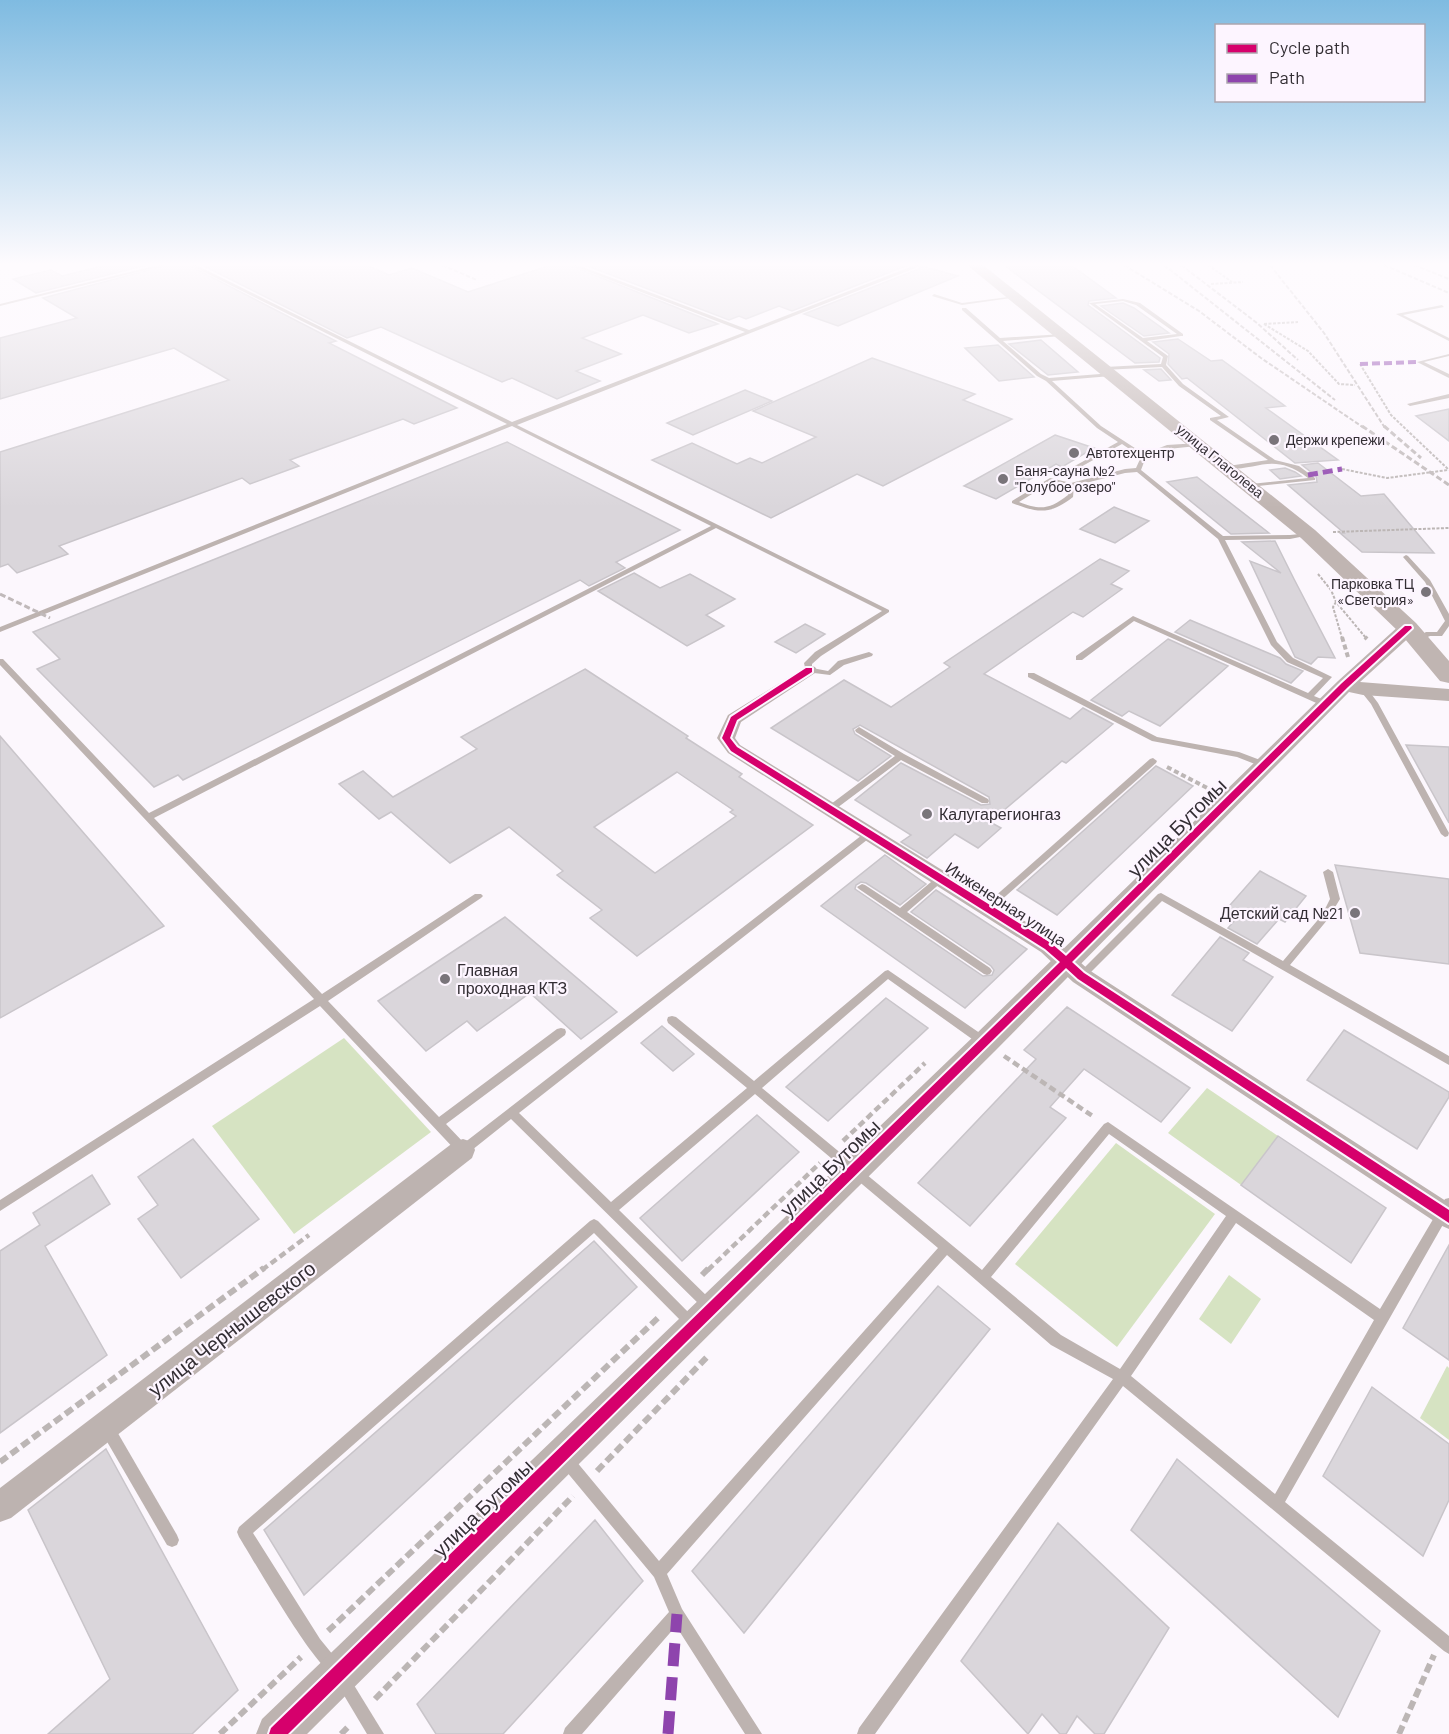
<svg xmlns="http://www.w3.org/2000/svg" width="1449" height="1734" font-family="Barlow,sans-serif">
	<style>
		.green { fill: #d6e3c2 }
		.building { fill: #dad6db; stroke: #c9c5ca; stroke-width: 1.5; fill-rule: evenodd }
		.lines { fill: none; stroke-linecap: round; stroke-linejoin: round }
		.path-far3 { stroke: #bcb6b5; stroke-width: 2; stroke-dasharray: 3 1.5; stroke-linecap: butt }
		.path-far2 { stroke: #bcb6b5; stroke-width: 4; stroke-dasharray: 5 3; stroke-linecap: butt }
		.path-far1 { stroke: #bcb6b5; stroke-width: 4.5; stroke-dasharray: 7 4; stroke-linecap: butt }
		.path { stroke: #bcb6b5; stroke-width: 6; stroke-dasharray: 9 4.5; stroke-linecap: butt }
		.service { fill: #bdb3b0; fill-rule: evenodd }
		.minor { fill: #bdb3b0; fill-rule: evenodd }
		.tertiary { fill: #bdb3b0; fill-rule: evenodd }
		.primary { fill: #c0b5b2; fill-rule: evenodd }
		.rail-far1 { stroke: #c0b9ba; stroke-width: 2; stroke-dasharray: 4.5 2; stroke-linecap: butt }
		.rail { stroke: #c0b9ba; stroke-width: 3; stroke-dasharray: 6 3; stroke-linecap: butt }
		.quiet-far2 { stroke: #8e44ad; stroke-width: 4; stroke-dasharray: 8 4; stroke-linecap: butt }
		.quiet-far1 { stroke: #8e44ad; stroke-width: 5; stroke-dasharray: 10 5; stroke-linecap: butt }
		.quiet { stroke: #8e44ad; stroke-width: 11; stroke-dasharray: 23 11; stroke-linecap: butt }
		.cycleway-casing { stroke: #fdf5ff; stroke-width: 4 }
		.cycleway { fill: #d6006c; fill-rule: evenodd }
		.poi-dot { fill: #79747a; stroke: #fdf5ff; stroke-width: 2 }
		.labels { text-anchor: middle; stroke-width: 4.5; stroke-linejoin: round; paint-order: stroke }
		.far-poi-label { font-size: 14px; fill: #332e34; stroke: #fdf5ff; text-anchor: start }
		.far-street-label { font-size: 14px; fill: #332e34; stroke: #fdf5ff }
		.poi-label { font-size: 16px; fill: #332e34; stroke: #fdf5ff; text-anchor: start }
		.street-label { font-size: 16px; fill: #332e34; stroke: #fdf5ff }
		.near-street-label { font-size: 20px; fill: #332e34; stroke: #fdf5ff }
	</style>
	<rect width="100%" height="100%" fill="#fcf7fd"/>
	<g class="green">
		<path d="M344 1038 431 1132 294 1234 212 1126Z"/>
		<path d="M1207 1088 1278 1136 1241 1185 1168 1133Z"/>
		<path d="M1116 1143 1215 1214 1117 1347 1015 1264Z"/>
		<path d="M1229 1275 1261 1299 1231 1344 1199 1319Z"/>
		<path d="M1447 1366 1449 1368V1440L1420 1418Z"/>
	</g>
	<g class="building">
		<path d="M107 265H147L36 293 13 279 51 270 62 276Z"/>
		<path d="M168 265H188L336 341 329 343 457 408 414 424 403 419 290 460 299 466 250 484 242 478 59 546 68 554 17 573 8 564 0 567V452L229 380 174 348 0 399V338L77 318 43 298Z"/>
		<path d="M202 265H367L389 275 412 268 468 292 551 265H569L718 324 689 333 643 315 582 338 621 354 576 371 600 381 557 399 512 378 502 382 381 327 347 338Z"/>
		<path d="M585 265H908L792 311 779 306 746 319 739 316 729 320Z"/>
		<path d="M1004 265H1071L1116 298 1089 301 1088 305 1160 358 1159 362 1135 363Z"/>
		<path d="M921 266 958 276 838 326 804 314 919 269Z"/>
		<path d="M1123 303 1134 308 1169 333 1144 336 1101 306Z"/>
		<path d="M1178 339 1211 361 1222 360 1285 406 1266 408 1338 460 1295 463 1187 378 1182 379 1168 364 1169 354 1153 342Z"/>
		<path d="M1041 340 1078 372 1048 375 1009 344Z"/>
		<path d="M998 345 1034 377 999 381 965 348Z"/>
		<path d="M872 358 975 394 963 400 1012 419 883 486 857 474 771 518 652 460 692 443 737 464 750 458 762 463 816 437 753 411Z"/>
		<path d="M1161 369 1171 380 1159 381 1144 370Z"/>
		<path d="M745 390 772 401 693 435 667 423Z"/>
		<path d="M1449 409V441L1416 416Z"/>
		<path d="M1055 435 1094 448 1062 467 1056 464 996 499 964 486Z"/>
		<path d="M507 442 680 530 616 562 625 568 589 586 580 580 183 780 178 775 154 787 37 669 60 659 33 632Z"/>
		<path d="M1318 463 1361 496 1384 494 1434 553 1362 552 1340 533H1344L1288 485 1317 482 1316 476 1302 465Z"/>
		<path d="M1285 468 1295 472 1301 476 1280 479 1270 470Z"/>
		<path d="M1197 477 1269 533 1231 534 1167 482Z"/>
		<path d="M1114 507 1149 521 1115 543 1080 529Z"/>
		<path d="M1275 541 1294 579 1335 658 1318 657 1311 664 1295 657 1250 561 1281 573 1242 542Z"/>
		<path d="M1100 559 1129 571 1111 584 1122 589 1083 617 1073 612 984 674 1070 719 1083 708 1113 724 1066 763 1062 761 990 822 1001 828 978 848 955 834 927 858 901 842 911 835 855 800 901 763 981 805 990 804 989 797 860 725 853 729 855 734 891 756 858 781 771 728 844 680 891 707 950 667 944 663Z"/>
		<path d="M634 573 660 588 690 574 735 599 706 615 724 626 687 646 598 591Z"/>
		<path d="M1190 620 1280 658 1286 664 1303 671 1291 683 1175 632Z"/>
		<path d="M805 624 825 634 796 653 775 642Z"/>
		<path d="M1168 639 1228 666 1160 726 1129 711 1122 716 1091 700Z"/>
		<path d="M585 669 688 736 686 738 742 774 739 777 813 825 637 956 590 918 602 910 557 875 563 871 509 827 450 863 391 812 379 819 339 784 363 771 393 797 477 749 461 737ZM677 772 733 810 730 812 736 816 655 873 594 827Z"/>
		<path d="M0 736 164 926 0 1018Z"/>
		<path d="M1406 745 1449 747V823Z"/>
		<path d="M1156 766 1193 786 1057 915 1017 890Z"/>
		<path d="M885 855 926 884 900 905 866 883 861 882 856 885 855 889 983 976 992 975 994 970 991 966 911 912 936 890 1027 949 965 1008 821 906Z"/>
		<path d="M1335 865 1449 879V964L1360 953Z"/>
		<path d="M1260 871 1306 896 1285 922 1279 919 1257 944 1228 928 1235 920 1223 913Z"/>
		<path d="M505 917 617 1012 581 1039 530 993 477 1031 467 1021 426 1051 378 1001Z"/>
		<path d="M1220 937 1249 953 1243 960 1273 977 1232 1031 1172 995Z"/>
		<path d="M886 998 928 1028 828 1121 786 1087Z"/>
		<path d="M1067 1007 1190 1088 1161 1122 1084 1069 1050 1107 1066 1118 970 1226 918 1183 1036 1059 1024 1050Z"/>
		<path d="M662 1026 694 1054 673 1071 641 1043Z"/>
		<path d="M1344 1030 1449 1092V1097L1417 1149 1307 1080Z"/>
		<path d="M757 1115 799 1152 682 1261 640 1218Z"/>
		<path d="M1278 1136 1386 1208 1351 1263 1241 1185Z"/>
		<path d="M193 1139 259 1219 181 1278 138 1219 158 1205 138 1177Z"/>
		<path d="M92 1175 110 1204 45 1246 107 1355 0 1433V1251L40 1225 33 1213Z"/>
		<path d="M594 1241 637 1287 304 1595 264 1530Z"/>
		<path d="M1449 1245V1360L1403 1328Z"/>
		<path d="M938 1286 990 1329 744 1633 692 1571Z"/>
		<path d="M1372 1387 1449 1444V1500L1423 1556 1323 1476Z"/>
		<path d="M106 1449 238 1690 192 1734H48L110 1679 28 1510Z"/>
		<path d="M1177 1459 1380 1631 1338 1717 1131 1530Z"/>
		<path d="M595 1520 643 1581 503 1734H436L417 1704Z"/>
		<path d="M1058 1523 1169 1628 1104 1734H1095L1077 1716 1066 1734H1060L1042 1714 1028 1734 961 1661Z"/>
	</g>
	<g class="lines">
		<g class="path-far3">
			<path d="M1208 265 1232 282"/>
			<path d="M1211 284 1243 282"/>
			<path d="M1264 324 1308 351 1339 384 1355 385"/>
			<path d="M1264 324 1298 322"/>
			<path d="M1360 364 1391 415 1449 470"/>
			<path d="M1342 469 1387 478 1448 470"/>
			<path d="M1333 532 1449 528"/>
			<path d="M1318 574 1331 590 1336 602 1366 638"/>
			<path d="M1336 602 1333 607 1342 638"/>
		</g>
		<g class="path-far2">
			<path d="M1342 637 1348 657"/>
			<path d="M1365 637 1367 639"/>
			<path d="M1167 767 1211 790"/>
		</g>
		<g class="path-far1">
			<path d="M1004 1056 1094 1117"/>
			<path d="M843 1141 925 1063"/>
			<path d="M262 1270 309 1235"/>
			<path d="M708 1270 820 1163"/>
		</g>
		<g class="path">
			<path d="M702 1275 709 1268"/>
			<path d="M0 1462 264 1268"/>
			<path d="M597 1471 709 1355"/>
			<path d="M328 1631 660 1316"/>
			<path d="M375 1699 573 1496"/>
			<path d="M220 1734 301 1657"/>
			<path d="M341 1734 349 1726"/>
			<path d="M1399 1734 1434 1655"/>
		</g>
		<g class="service">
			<path d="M158 265H166L0 306V304Z"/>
			<path d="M190 265H196L512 422 745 332 571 265H578L749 330 915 265H919L918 267 517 425 889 610V612L821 656 812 664V668L828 671 838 661 869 652 873 654 872 656 844 665 830 675 806 672 804 663 815 652 882 611 716 528 154 818 322 994 475 894H481L483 896 481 898 328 1001 439 1117 557 1029 561 1028 565 1029 566 1032 565 1035 446 1124 464 1143 866 832H872L873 834 872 836 519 1113 611 1202 747 1088 668 1023 667 1020 668 1017 672 1016 676 1017 754 1081 885 971 888 970 987 1038 988 1041 987 1044 983 1045 979 1044 888 979 762 1088 982 1270 1104 1124 1108 1122 1380 1309 1445 1199 1449 1198V1214L1285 1502 1449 1636V1654L1444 1651 1123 1386 875 1734H857L859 1728 1113 1379 1051 1345 947 1255 667 1574 682 1609 762 1734H745L676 1626 582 1734H563L565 1728 669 1612 654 1577 561 1465 559 1460 561 1455 566 1453 571 1455 659 1561 938 1248 755 1094 619 1210 712 1301 714 1305 712 1309 708 1311 704 1309 511 1119 467 1154 463 1155 459 1154 320 1006 0 1211V1200L314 999 0 665V659H3L149 813 711 526 512 426 0 632V627L507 424ZM1109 1134 1226 1216 1120 1369 1061 1335 991 1277ZM1236 1223 1374 1320 1275 1494 1131 1376Z"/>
			<path d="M934 294 962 303 1016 296 1018 297 962 305 932 296Z"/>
			<path d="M1123 299 1140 303 1183 334V336H1181L1147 341 1168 356 1166 365 1183 384 1229 417 1217 420 1275 460 1299 466 1315 478V480L1249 487V485L1251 484 1308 478C1273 452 1261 470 1226 469V467L1228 466 1268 460 1210 420V418L1221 416 1179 386 1162 367 1103 370V368L1105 367 1161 364 1163 357 1089 303ZM1123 301 1136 305 1177 334 1143 338 1095 304Z"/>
			<path d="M1442 305 1444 307 1403 315 1449 338V341L1396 314Z"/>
			<path d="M962 308H966L1000 338 1063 334V336H1061L1003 341 1041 374 1049 378 1113 373 1114 374 1111 376 1052 381 1101 426 1144 454 1167 445 1199 443 1200 444 1197 446 1168 449 1146 457 1141 470 1223 536 1290 535 1310 533V535L1290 539 1225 540 1277 642 1293 658 1332 677 1314 696 1329 702 1330 704 1329 706H1323L1134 621 1082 660H1076V656L1133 616 1308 693 1323 678 1287 662 1271 645 1218 539 1137 472 1125 473 1074 486 1073 497C1050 515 1038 513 1012 503V501L1050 478 1071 483 1125 469 1136 468 1141 457 1122 444 1077 469H1073V467L1118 442 1097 428 1046 381 1037 376 962 310ZM1053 481 1068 486V495C1049 510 1040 510 1019 502Z"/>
			<path d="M1449 354V356L1424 362 1449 374V378L1417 362Z"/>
			<path d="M1449 394V398L1410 406 1407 404Z"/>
			<path d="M1406 555 1408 556 1430 580 1449 614V626L1442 636H1430L1418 641 1414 639 1426 632H1437L1445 621 1425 582 1403 557Z"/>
			<path d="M1028 673H1034L1157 737 1239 752 1268 763 1269 765 1265 768 1237 757 1152 741 1028 677Z"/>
			<path d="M1360 687H1366L1378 703 1449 833 1448 836 1445 837 1441 834 1371 704 1359 689Z"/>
			<path d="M859 727 904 754 988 799 989 801 988 803H982L901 760 833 811H827L826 809 827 807 895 756 856 732 855 730Z"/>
			<path d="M1153 758 1157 761 1156 763 990 910H984L982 908 984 906 1150 759Z"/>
			<path d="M1328 869 1333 872 1340 899 1328 919 1290 965 1449 1056V1065L1162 901 1084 979 1081 980 1078 979 1076 976 1158 894 1161 893 1283 961 1322 915 1330 899 1323 872Z"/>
			<path d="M940 876 945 879 943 881 907 912 990 968 992 971 990 974 987 975 984 974 859 889 857 887 862 884 865 885 900 908 937 877Z"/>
			<path d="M594 1219 598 1221 694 1318 696 1322 694 1326 690 1328 686 1326 594 1233 253 1533 320 1639 338 1661 341 1666 338 1671 333 1674C314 1666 254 1561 239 1537L237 1532 239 1527 590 1221Z"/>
			<path d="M107 1421 112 1423 177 1535 179 1540 177 1545 172 1547 167 1545 102 1433 100 1428 102 1423Z"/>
			<path d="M344 1674 349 1677 384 1734H367L336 1682 339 1677Z"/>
		</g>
		<g class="minor">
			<path d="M809 665 815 667 817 670 815 673 741 722 735 738 740 745 1055 940 1089 970 1449 1203V1229L1440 1225 1073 982 1041 952 728 753 717 738 728 715Z"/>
			<path d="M463 1139 472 1142 475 1150 472 1158 11 1518 0 1522V1488L454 1142Z"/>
		</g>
		<path class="tertiary" d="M1408 622 1415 624 1417 628 1415 632 1360 682 1449 689V701L1363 695 1349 692 995 1051 307 1734H256L262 1719 975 1035 1338 681 1401 624Z"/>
		<path class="primary" d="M967 265H983L1315 530 1416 623 1449 661V683L1440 681 1400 633 1301 538Z"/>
		<g class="rail-far1">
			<path d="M442 265 477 280"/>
			<path d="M1124 265 1199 311 1261 358 1364 428"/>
			<path d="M1164 265 1335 400"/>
			<path d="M1181 265 1257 323 1298 360"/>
			<path d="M1270 265 1324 333 1385 428"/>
			<path d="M1384 265 1449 293"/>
			<path d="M1414 265 1449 279"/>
		</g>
		<g class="rail">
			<path d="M1362 426 1449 485"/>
			<path d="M1384 426 1421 458"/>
			<path d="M0 594 50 618"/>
		</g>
		<path class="quiet-far2" d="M1360 364 1419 362"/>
		<path class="quiet-far1" d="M1308 475 1342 469"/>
		<path class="quiet" d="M668 1734 677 1614"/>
		<defs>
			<path id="cycleway" d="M1405 626H1411L1412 628 1348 687 1072 962 1084 973 1449 1210V1223L1078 979 1066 968 288 1734H269L271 1728 1060 962 1045 949 731 751 722 738 731 717 806 668H812V672L737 720 730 738 737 747 1051 943 1066 956 1342 683Z"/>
		</defs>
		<use href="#cycleway" class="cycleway-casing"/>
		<use href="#cycleway" class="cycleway"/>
	</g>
	<linearGradient id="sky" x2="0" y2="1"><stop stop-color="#7fbbe1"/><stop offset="0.52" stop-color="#fefbfe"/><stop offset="1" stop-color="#fefbfe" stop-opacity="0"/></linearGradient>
	<rect width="1449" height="508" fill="url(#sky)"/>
	<g class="poi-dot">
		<circle cx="1274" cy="440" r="6"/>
		<circle cx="1074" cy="453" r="6"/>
		<circle cx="1003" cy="479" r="6"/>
		<circle cx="1426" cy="592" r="6"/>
		<circle cx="927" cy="814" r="6"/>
		<circle cx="1355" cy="913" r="6"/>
		<circle cx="445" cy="979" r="6"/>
	</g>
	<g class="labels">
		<g class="far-poi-label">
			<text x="1286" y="445">Держи крепежи</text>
			<text x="1086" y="458">Автотехцентр</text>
			<text x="1015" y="476">Баня-сауна №2<tspan x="1015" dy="16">"Голубое озеро"</tspan></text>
			<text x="1414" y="589" text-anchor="end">Парковка ТЦ<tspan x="1414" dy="16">«Светория»</tspan></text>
		</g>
		<g class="far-street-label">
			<text transform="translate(1220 461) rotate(39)" y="5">улица Глаголева</text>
		</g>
		<g class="poi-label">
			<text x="939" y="820">Калугарегионгаз</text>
			<text x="1343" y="919" text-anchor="end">Детский сад №21</text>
			<text x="457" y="976">Главная<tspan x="457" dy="18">проходная КТЗ</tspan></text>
		</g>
		<g class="street-label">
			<text transform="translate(1006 904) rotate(33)" y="6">Инженерная улица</text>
		</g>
		<g class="near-street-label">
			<text transform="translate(1177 828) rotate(-45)" y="7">улица Бутомы</text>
			<text transform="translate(830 1168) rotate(-44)" y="7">улица Бутомы</text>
			<text transform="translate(232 1329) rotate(-38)" y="7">улица Чернышевского</text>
			<text transform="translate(483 1508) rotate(-44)" y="7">улица Бутомы</text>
		</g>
	</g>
	<rect x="1215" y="24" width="210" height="78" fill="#fdf5ff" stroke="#aca5ae" stroke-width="1.5"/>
	<rect x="1227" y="44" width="30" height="9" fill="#d6006c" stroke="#aca5ae" stroke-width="1.5"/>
	<text x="1269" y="54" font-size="18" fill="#332e34">Cycle path</text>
	<rect x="1227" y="74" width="30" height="9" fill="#8e44ad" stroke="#aca5ae" stroke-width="1.5"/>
	<text x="1269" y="84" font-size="18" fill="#332e34">Path</text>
</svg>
